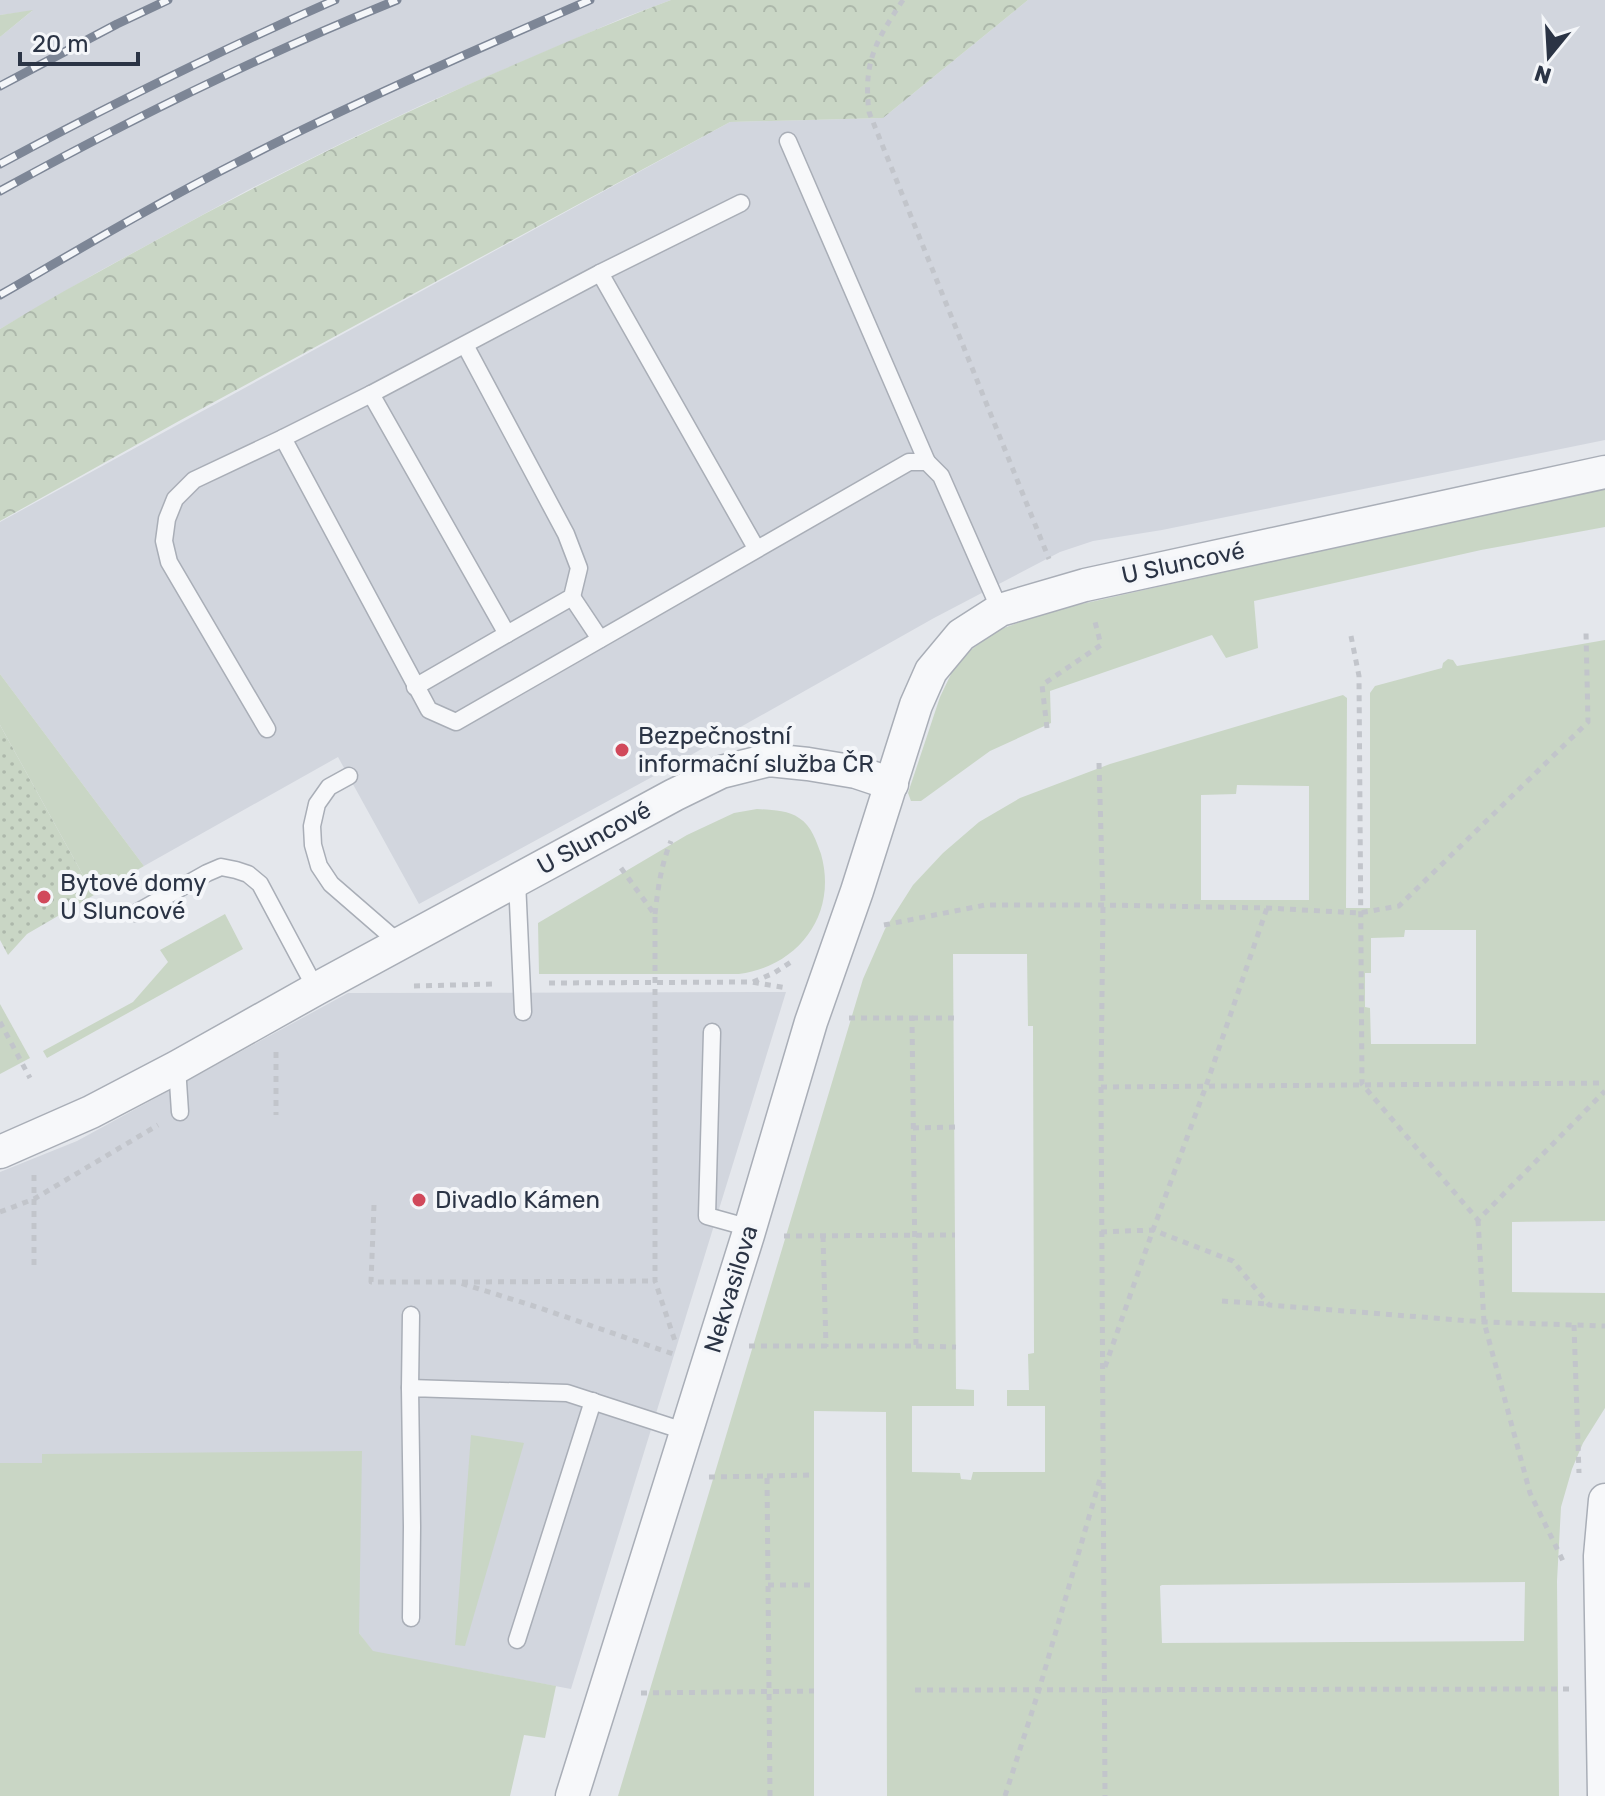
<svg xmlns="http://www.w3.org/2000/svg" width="1605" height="1796" font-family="Rubik,sans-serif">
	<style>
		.built { fill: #d2d6de }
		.green { fill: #c9d6c5; fill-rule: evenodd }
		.forest { fill: url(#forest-crowns) }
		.garden { fill: url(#garden-dots) }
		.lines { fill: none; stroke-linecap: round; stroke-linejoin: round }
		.lane-casing { stroke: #a9aeb7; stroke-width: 19 }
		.street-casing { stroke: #a9aeb7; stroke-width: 35 }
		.path { stroke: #c2c5cb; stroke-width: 5; stroke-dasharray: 6 6; stroke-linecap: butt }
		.lane { stroke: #f7f8fa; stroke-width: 16 }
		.street { stroke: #f7f8fa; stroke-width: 32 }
		.rail-casing { stroke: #7d8696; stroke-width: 9 }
		.rail { stroke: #f4f6f9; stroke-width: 6; stroke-dasharray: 18; stroke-linecap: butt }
		.poi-dot { fill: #d1495b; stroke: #f4f6f9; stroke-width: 3 }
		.labels { text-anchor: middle; stroke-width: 8; stroke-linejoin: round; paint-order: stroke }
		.street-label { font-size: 24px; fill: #2b3445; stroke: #f4f6f9 }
		.poi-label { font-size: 24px; fill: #2b3445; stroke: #f4f6f9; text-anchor: start }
	</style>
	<defs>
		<pattern id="forest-crowns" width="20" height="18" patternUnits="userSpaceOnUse" patternTransform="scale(2)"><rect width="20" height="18" fill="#c9d6c5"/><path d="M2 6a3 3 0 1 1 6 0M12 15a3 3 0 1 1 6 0" fill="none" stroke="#adb8ab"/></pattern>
		<pattern id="garden-dots" width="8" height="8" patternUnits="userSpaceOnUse" patternTransform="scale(2)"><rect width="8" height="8" fill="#c9d6c5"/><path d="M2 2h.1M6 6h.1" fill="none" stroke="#adb8ab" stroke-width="1.8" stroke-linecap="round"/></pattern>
	</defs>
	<rect width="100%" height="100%" fill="#e4e7ec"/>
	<g class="built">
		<path d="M0 0H671L623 18 424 104 346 141 248 190 98 272 0 329V37L32 11 0 15Z"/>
		<path d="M1028 0H1605V440L1162 530 1093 541 1060 552 934 618 652 777 419 904 338 757 144 866 0 674V522L730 122 883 118Z"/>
		<path d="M786 992 571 1689 373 1652 359 1633 0 1541V1172L77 1141 348 993Z"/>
	</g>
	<g class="green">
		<path d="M33 10 0 37V15Z"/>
		<path d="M1605 489V527L1481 550 1254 601 1258 648 1226 658 1212 635 1050 691 1051 723 990 751 921 801H911L908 793 940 697 952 672 972 649 996 631 1046 612 1425 527Z"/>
		<path d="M1605 640V1221L1512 1222V1292L1605 1293V1408L1583 1443 1572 1469 1561 1507 1557 1581 1559 1796H887L886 1412 814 1411V1796H618L863 979 885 929 913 885 943 853 979 822 1020 798 1110 764 1343 695 1347 698 1346 908H1370V693L1375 686 1442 668 1443 663 1448 659 1453 660 1457 666ZM1237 785 1309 786V900H1201V795L1236 794ZM1405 930H1476V1044H1371L1370 1008 1365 1007V973H1371V938L1404 937ZM953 954H1027L1028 1026H1033L1034 1353 1028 1354 1029 1390H1007V1406H1045V1472H973L971 1480 961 1479 960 1473 912 1472V1406H974V1390L956 1389ZM1525 1582 1524 1641 1162 1643 1160 1586 1162 1585Z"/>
		<path d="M0 674 144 866 94 895 0 725Z"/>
		<path d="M757 809C770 810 788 810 799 818 812 826 816 841 821 854 838 914 799 966 739 974H539L538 923 687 835 734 813Z"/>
		<path d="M225 914 243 949 47 1058 43 1051 133 1002 168 962 160 950Z"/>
		<path d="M0 1004 30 1058 0 1074Z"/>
		<path d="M471 1435 524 1443 465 1646 455 1645Z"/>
		<path d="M362 1451 359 1633 373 1651 556 1686 545 1738 524 1735 510 1796H0V1463H42V1454Z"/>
	</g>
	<path class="forest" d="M671 0H1028L883 118 730 122 179 421 0 521V329C50 298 102 270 153 242 266 180 380 123 497 72 555 47 612 22 671 0Z"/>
	<path class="garden" d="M0 725 94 895 27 934 8 955 0 940Z"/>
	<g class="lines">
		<defs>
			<g id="lane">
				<path d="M788 141 927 462"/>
				<path d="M741 203 600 273 371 394 283 438 429 710 456 722 909 462H927L941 476 1000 610"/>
				<path d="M600 273 756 548"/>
				<path d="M371 394 507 634 572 597 579 568 566 534 465 345"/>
				<path d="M572 597 600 639"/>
				<path d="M415 687 507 634"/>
				<path d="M267 729 169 562 164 541 167 519 175 499 194 480 283 438"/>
				<path d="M349 776 329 787 317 804 312 826 313 845 319 866 331 884 399 943"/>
				<path d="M517 881 523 1012"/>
				<path d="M136 913 207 873 221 867 236 870 248 874 260 884 316 989"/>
				<path d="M712 1032 707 1216 750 1228"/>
				<path d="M177 1067 180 1112"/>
				<path d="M410 1388 411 1315"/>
				<path d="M411 1618 412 1527 410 1388 567 1393 687 1432"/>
				<path d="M517 1640 593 1401"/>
			</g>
			<g id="street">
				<path d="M0 1152 91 1112 177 1067 316 989 674 795 721 772 769 760 808 764 856 772 892 784"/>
				<path d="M572 1796 748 1235 811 1022 857 891 916 705 931 671 961 635 1000 610 1085 585 1605 472"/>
				<path d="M1604 1796 1600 1556 1605 1500"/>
			</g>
		</defs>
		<use href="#lane" class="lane-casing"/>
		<use href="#street" class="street-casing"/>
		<g class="path">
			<path d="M903 0C876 41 863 61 869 112L1049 559"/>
			<path d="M1351 636 1359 676 1362 1084 1478 1220 1605 1091"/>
			<path d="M1047 728 1042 685 1101 645 1094 618"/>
			<path d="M1099 763 1103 905 1101 1087 1105 1796"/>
			<path d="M621 868 655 915V1281L676 1344"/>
			<path d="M655 914C658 888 661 865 671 841"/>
			<path d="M884 925 985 905H1103L1267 908 1359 913 1399 906 1588 722 1586 632"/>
			<path d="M753 982 774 973 794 960"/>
			<path d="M549 983 752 982 787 988"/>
			<path d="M414 986 495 984"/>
			<path d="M912 1018H954"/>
			<path d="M0 1022 30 1078"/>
			<path d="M276 1052V1115"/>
			<path d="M1101 1087 1605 1083"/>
			<path d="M913 1128 955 1127"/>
			<path d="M34 1175V1266"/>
			<path d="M374 1205 371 1282H457L540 1308 676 1355"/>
			<path d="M0 1212 34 1199 158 1125"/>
			<path d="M1478 1220 1484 1322 1530 1493 1563 1561"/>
			<path d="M1101 1232 1153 1230 1233 1261 1269 1305 1484 1322 1605 1326"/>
			<path d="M784 1236 955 1235"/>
			<path d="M823 1236 826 1347"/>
			<path d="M462 1282 655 1281"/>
			<path d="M1222 1301 1268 1304"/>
			<path d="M1574 1325 1579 1473"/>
			<path d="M749 1346H916L912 1018H849"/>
			<path d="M916 1346 956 1347"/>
			<path d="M1105 1367 1153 1230 1206 1086 1267 908"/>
			<path d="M767 1476 813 1475"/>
			<path d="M709 1477 767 1476 770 1796"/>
			<path d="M768 1585H814"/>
			<path d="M915 1690 1569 1689"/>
			<path d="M641 1693 814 1691"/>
			<path d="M1005 1796 1039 1690 1100 1479"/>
		</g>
		<use href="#lane" class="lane"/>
		<use href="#street" class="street"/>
		<defs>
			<g id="rail">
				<path d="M0 86 117 24 168 0"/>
				<path d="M0 164C110 105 221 50 335 0"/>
				<path d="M0 191C129 120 261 55 397 0"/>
				<path d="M0 295C78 250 157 203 238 162 353 103 471 52 590 0"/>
			</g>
		</defs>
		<use href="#rail" class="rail-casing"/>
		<use href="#rail" class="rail"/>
	</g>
	<g class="poi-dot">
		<circle cx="622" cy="750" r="8"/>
		<circle cx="44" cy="897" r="8"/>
		<circle cx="419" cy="1200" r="8"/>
	</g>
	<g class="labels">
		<g class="street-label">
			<text transform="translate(1183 563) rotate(-12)" y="8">U Sluncové</text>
			<text transform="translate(594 838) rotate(-29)" y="8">U Sluncové</text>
			<text transform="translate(731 1289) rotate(-73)" y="8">Nekvasilova</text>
		</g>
		<g class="poi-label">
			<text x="638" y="744">Bezpečnostní<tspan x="638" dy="28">informační služba ČR</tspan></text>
			<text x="60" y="891">Bytové domy<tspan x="60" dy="28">U Sluncové</tspan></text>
			<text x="435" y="1208">Divadlo Kámen</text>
		</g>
	</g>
	<g transform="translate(1549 56) rotate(198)" stroke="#f4f6f9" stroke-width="6" paint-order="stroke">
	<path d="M0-6L14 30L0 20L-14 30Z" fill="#2b3445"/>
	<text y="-12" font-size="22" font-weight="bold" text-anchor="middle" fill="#2b3445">N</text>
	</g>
	<path d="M20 52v12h118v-12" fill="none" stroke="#2b3445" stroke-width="4"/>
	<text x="32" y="52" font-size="24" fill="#2b3445" stroke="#f4f6f9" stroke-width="6" paint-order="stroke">20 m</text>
</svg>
